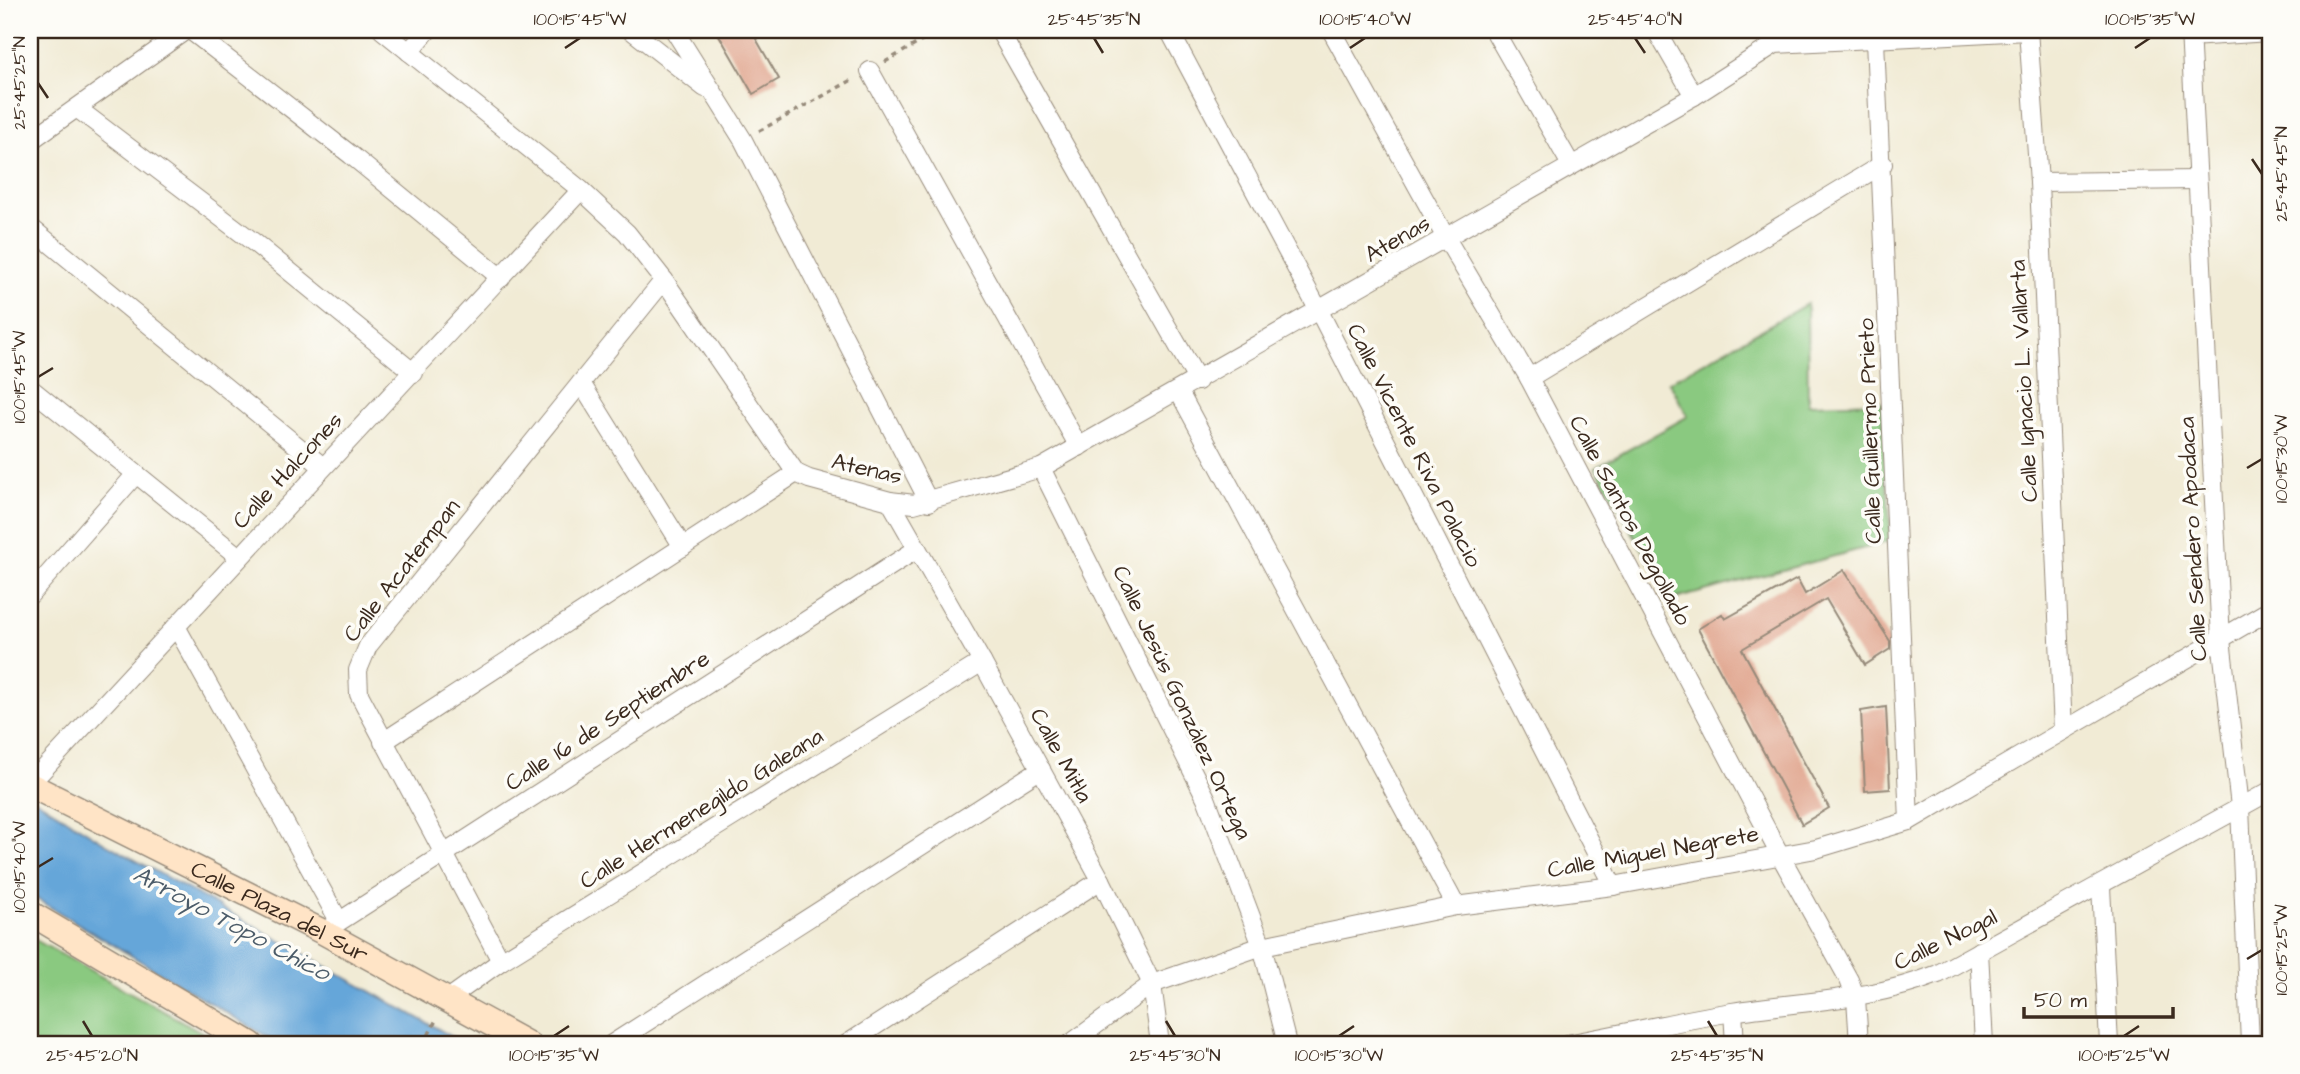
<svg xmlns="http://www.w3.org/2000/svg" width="2300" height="1074" font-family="'Architects Daughter',sans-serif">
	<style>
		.green { fill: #8ac980; stroke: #627a4f; stroke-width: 2 }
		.water { fill: #65a6d9; stroke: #50687c; stroke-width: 2 }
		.building { fill: #e1a791 }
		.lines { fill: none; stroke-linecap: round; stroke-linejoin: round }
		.street-casing { stroke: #968a7a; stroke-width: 20 }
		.secondary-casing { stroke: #968a7a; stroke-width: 27 }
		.path { stroke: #968a7a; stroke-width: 3.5; stroke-dasharray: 5 5; stroke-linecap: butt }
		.street { stroke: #fff; stroke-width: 18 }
		.secondary { stroke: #ffe4c6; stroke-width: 24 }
		.ticks { fill: none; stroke: #3b2a1e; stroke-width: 2.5 }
		.labels { text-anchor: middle; stroke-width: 7; stroke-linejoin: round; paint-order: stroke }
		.street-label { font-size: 23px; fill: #3b2a1e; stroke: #fdfcf7 }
		.water-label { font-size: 24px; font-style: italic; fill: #4c5c69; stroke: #fdfcf7 }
		.neatline { fill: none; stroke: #3b2a1e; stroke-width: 2.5 }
		.ticks-label { font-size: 18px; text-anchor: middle; fill: #3b2a1e }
	</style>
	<rect width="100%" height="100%" fill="#fdfcf7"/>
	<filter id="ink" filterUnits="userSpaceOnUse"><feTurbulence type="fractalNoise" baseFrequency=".0143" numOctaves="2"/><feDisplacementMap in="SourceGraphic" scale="14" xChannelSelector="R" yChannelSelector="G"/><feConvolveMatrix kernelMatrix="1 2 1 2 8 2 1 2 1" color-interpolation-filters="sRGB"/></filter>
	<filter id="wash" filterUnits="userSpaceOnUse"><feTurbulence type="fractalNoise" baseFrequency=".00686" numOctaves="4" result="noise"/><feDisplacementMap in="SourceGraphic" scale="28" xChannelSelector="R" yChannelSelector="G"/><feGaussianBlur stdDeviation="1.57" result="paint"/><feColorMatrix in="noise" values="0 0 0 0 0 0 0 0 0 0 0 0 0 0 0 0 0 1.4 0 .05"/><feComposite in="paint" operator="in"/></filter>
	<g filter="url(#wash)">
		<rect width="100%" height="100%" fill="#f1ebd5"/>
		<g class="green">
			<path d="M1807 304 1808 404 1882 402 1891 541 1671 600 1596 468 1688 416 1669 382Z"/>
			<path d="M30 937 223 1044H30Z"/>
		</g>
		<path class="water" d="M30 796 105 843 465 1044H279L30 895Z"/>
		<g id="blocks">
			<g class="building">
				<path d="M716 30H751L779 79 753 94Z"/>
				<path d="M1844 570 1890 641V649L1865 665 1826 599 1742 649 1829 808 1802 824 1698 629 1722 614 1725 619 1797 579 1805 594Z"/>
				<path d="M1886 707 1890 789 1865 791 1861 711Z"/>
			</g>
		</g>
	</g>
	<g filter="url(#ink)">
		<use href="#blocks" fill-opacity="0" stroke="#968a7a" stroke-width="2"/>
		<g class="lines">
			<defs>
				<g id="street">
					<path d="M190 30 351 155 501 278"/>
					<path d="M382 30 581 190 627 233 664 280 796 473 809 479 890 501 914 504 1041 468 1694 96 1775 44 2028 31"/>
					<path d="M631 30 705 88"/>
					<path d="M674 30 743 140 929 502"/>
					<path d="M999 30 1198 381"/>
					<path d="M1169 30 1319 311 1613 886"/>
					<path d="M1331 30 1446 238 1529 378 1780 855 1849 980 1856 998 1859 1044"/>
					<path d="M1494 30 1571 165"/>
					<path d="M1656 30 1694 96"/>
					<path d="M2028 30 2039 182 2063 731"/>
					<path d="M2190 30 2221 639 2240 807 2250 1044"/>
					<path d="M2190 37 2270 32"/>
					<path d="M1875 40 1909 821"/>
					<path d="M409 52 428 30"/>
					<path d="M870 71 1079 447"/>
					<path d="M78 109 256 244 414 373"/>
					<path d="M30 141 186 30"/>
					<path d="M2039 182 2197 180"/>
					<path d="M30 227 323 467"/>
					<path d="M1529 378 1883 164"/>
					<path d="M581 383 683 547"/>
					<path d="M30 388 239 557"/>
					<path d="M1179 392 1456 906"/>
					<path d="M1041 468 1206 798 1262 946 1287 1044"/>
					<path d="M890 501 982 662 1101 880 1152 984 1160 1044"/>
					<path d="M30 595 136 474"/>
					<path d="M177 628 339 921"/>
					<path d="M383 742 796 473"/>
					<path d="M30 784 581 190"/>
					<path d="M2101 887 2109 1044"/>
					<path d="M323 932 917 549"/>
					<path d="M1979 951 1984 1044"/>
					<path d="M501 961 359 694 358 670 368 646 664 280"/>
					<path d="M448 999 501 961 982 662"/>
					<path d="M1733 1012 1735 1044"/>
					<path d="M612 1044 1041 769"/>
					<path d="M847 1044 1101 880"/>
					<path d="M1070 1044 1152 984 1262 946 1456 906 1613 886 1816 849 1909 821 2270 610"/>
					<path d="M1567 1044C1622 1034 1677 1021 1732 1012 1805 1000 1867 1002 1938 974L2270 791"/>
				</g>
				<g id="secondary">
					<path id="s1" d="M30 785 323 932 528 1044"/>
					<path d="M30 913 251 1044"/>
				</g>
			</defs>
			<use href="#street" class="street-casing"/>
			<use href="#secondary" class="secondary-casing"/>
			<g class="path">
				<path d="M885 62 941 30"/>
				<path d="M759 131 854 79"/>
				<path d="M424 1044 437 1018"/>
			</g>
			<use href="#street" class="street"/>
			<use href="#secondary" class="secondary"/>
		</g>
	</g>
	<path class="ticks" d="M1094 38 1103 53M1635 38 1645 53M565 48 580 38M1350 48 1365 38M2135 48 2150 38M38 83 48 98M2252 159 2262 174M38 377 53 368M2247 468 2262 459M38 867 53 858M2247 959 2262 950M83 1021 92 1036M1166 1021 1175 1036M1708 1021 1717 1036M554 1036 569 1026M1339 1036 1354 1026M2124 1036 2139 1026"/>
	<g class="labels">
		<g class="street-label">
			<text transform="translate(1397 238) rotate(-30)" y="8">Atenas</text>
			<text transform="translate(2023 381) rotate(-93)" y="8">Calle Ignacio L. Vallarta</text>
			<text transform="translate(1869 431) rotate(-92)" y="8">Calle Guillermo Prieto</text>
			<text transform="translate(1415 445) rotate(63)" y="8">Calle Vicente Riva Palacio</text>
			<text transform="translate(867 468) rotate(13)" y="8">Atenas</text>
			<text transform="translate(287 470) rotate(-47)" y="8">Calle Halcones</text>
			<text transform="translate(1631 520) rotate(62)" y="8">Calle Santos Degollado</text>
			<text transform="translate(2192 539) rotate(-93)" y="8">Calle Sendero Apodaca</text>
			<text transform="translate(401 570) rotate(-52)" y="8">Calle Acatempan</text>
			<text transform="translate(1183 702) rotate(65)" y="8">Calle Jesús González Ortega</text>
			<text transform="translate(607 720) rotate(-33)" y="8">Calle 16 de Septiembre</text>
			<text transform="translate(1062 755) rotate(61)" y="8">Calle Mitla</text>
			<text transform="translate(701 808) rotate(-32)" y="8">Calle Hermenegildo Galeana</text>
			<text transform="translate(1653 851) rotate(-10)" y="8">Calle Miguel Negrete</text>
			<text dy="8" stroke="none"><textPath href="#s1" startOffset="280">Calle Plaza del Sur</textPath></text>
			<text transform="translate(1945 939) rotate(-26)" y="8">Calle Nogal</text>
		</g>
		<g class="water-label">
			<text transform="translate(232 923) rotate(28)" y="8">Arroyo Topo Chico</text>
		</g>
	</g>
	<rect width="2300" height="1074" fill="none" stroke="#fdfcf7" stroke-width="77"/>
	<path d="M2024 1007v10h149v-10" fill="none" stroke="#3b2a1e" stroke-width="3.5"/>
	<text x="2034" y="1007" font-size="21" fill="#3b2a1e" stroke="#fdfcf7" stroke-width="5" paint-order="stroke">50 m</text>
	<rect x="38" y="38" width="2224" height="998" class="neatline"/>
	<g class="ticks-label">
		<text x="580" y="25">100°15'45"W</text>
		<text x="1094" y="25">25°45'35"N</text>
		<text x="1365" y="25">100°15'40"W</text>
		<text x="1635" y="25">25°45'40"N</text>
		<text x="2150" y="25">100°15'35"W</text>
		<text transform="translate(19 83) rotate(-90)" y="6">25°45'25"N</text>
		<text transform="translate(2281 174) rotate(-90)" y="6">25°45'45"N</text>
		<text transform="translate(19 377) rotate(-90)" y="6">100°15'45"W</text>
		<text transform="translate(2281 459) rotate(-90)" y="6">100°15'30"W</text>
		<text transform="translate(19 867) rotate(-90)" y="6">100°15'40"W</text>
		<text transform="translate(2281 950) rotate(-90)" y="6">100°15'25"W</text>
		<text x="92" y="1061">25°45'20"N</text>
		<text x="554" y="1061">100°15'35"W</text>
		<text x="1175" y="1061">25°45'30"N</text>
		<text x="1339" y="1061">100°15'30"W</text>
		<text x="1717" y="1061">25°45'35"N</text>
		<text x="2124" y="1061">100°15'25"W</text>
	</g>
</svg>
